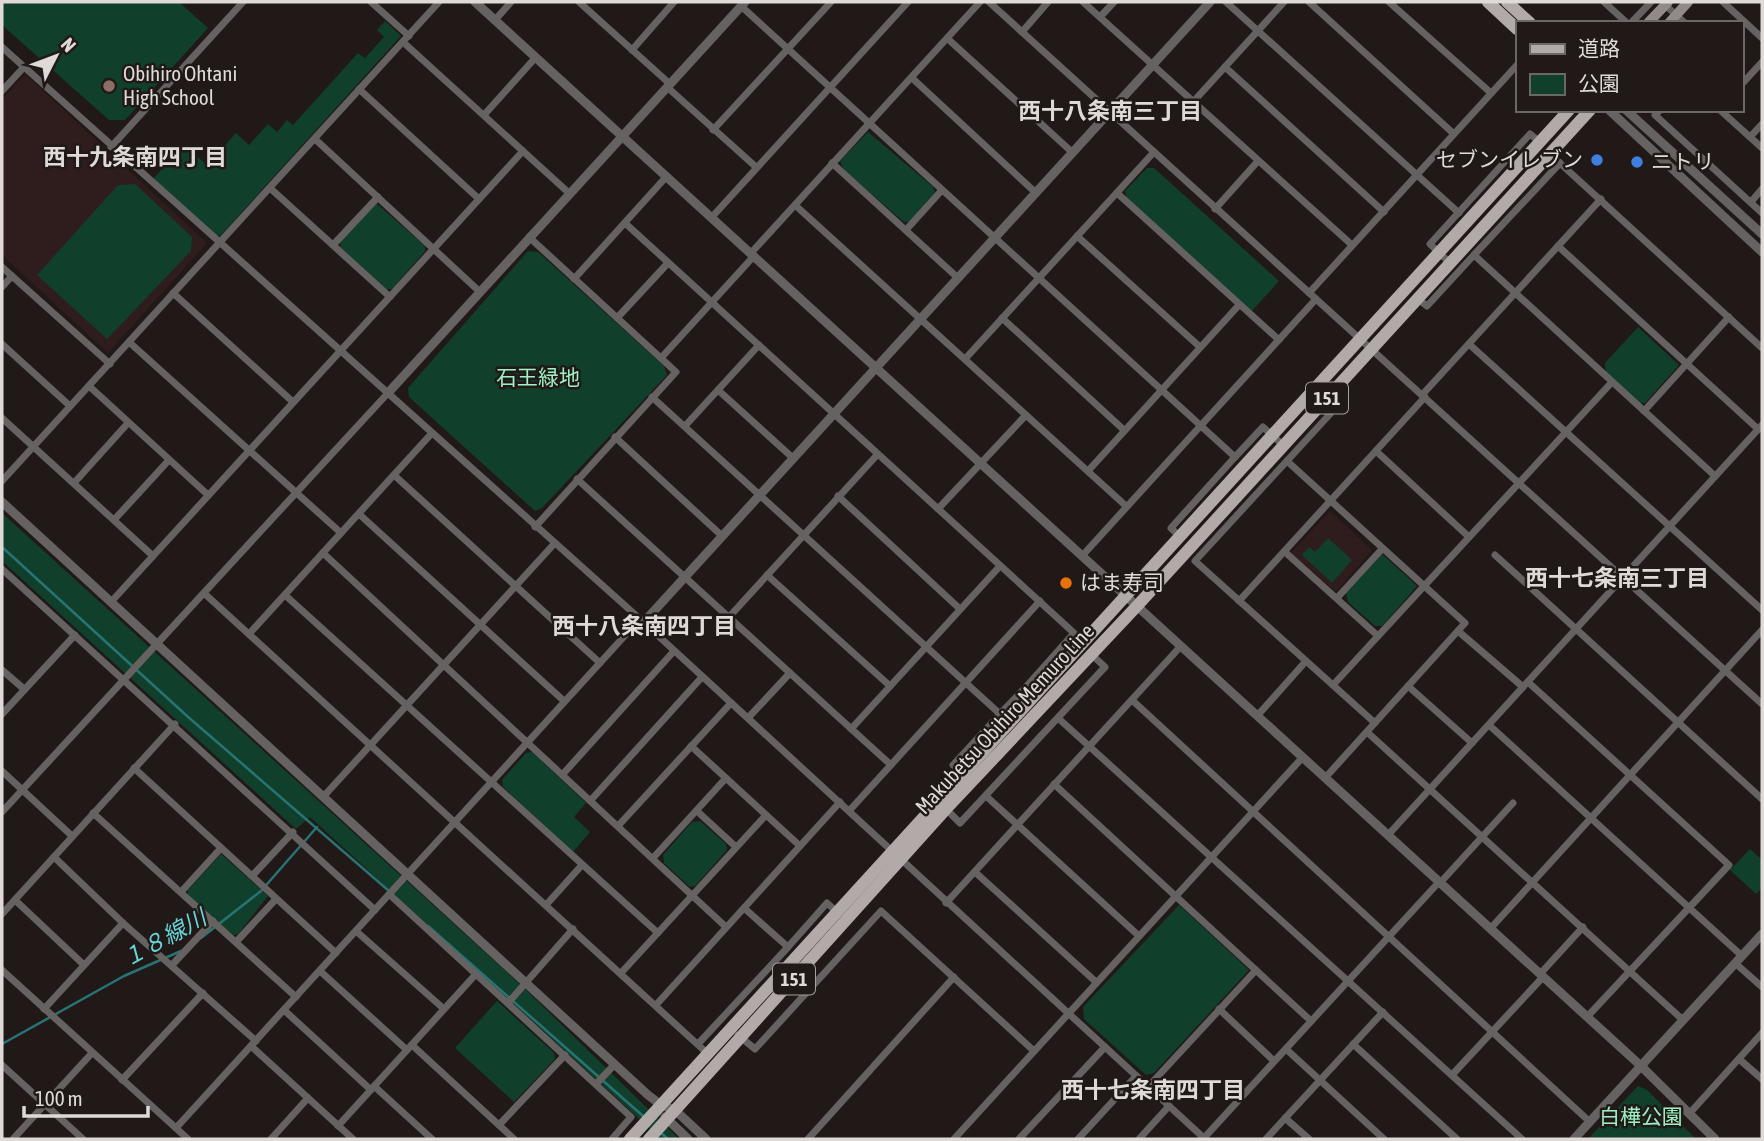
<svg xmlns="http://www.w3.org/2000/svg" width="1764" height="1141" font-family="'Asap Condensed','Noto Sans JP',sans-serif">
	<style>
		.education { fill: #2f1c1d }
		.green { fill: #10402b }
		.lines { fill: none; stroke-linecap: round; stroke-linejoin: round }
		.stream { stroke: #287374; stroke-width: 2.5 }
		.minor { stroke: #666261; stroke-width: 7 }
		.tertiary { stroke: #666261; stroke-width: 9 }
		.secondary { stroke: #918a89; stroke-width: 10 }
		.primary { stroke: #b2aaa8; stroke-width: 12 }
		.education-dot { fill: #8d6e63; stroke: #201917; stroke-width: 2.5 }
		.shop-dot { fill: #3f7fe0; stroke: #201917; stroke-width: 2.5 }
		.food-dot { fill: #e8710a; stroke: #201917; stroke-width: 2.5 }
		.labels { text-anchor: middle; stroke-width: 5; stroke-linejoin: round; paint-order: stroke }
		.shield { fill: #201917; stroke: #a6a09e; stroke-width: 2 }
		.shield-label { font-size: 19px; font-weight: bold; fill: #dfdad8 }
		.poi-label { font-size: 21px; fill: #dfdad8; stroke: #201917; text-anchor: start }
		.park-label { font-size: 21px; fill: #9df0c4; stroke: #201917 }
		.street-label { font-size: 21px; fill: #dfdad8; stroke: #201917 }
		.neighbourhood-label { font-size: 23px; font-weight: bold; fill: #dfdad8; stroke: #201917 }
		.water-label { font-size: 23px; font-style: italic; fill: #65d5d7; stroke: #201917 }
	</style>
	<rect width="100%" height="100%" fill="#201917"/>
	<g class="education">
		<path d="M25 74 207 243 108 353 2 255V100Z"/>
		<path d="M1330 511 1372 550 1336 592 1291 553Z"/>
	</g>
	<g class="green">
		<path d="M2 2H179L208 28 125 120H109L2 25Z"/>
		<path d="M385 21 401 36 221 235 216 236 153 179 184 145 207 165 236 133 249 145 268 124 277 132 287 120 293 125 358 53 365 58 384 37 377 30Z"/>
		<path d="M868 132 933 187 935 192 909 222H904L844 170 840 161Z"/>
		<path d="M1147 168H1154L1279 281 1252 311 1127 199 1125 191Z"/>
		<path d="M135 184 192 237 191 251 107 339 37 275 118 185Z"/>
		<path d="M376 203 425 246V251L392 289H386L341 248 340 242Z"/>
		<path d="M528 251 538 252 664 366 667 375 542 508 535 511 409 397 408 388Z"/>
		<path d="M1638 327 1679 365 1645 403H1640L1606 373 1605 363Z"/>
		<path d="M2 513 521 985 679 1139H656L658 1136 310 817 296 829 2 561Z"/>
		<path d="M1328 538 1352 560 1332 583 1302 555 1309 547 1315 552Z"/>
		<path d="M1382 554 1417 586 1382 626H1375L1348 602 1346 593Z"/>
		<path d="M532 752 586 803 574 817 590 832 573 852 503 787 502 780 526 753Z"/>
		<path d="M700 821 726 844 727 850 695 886 690 887 664 863 663 855 692 822Z"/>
		<path d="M1750 849 1762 860V888L1756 894 1730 870Z"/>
		<path d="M221 854 268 896 238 934 233 935 188 895V890Z"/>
		<path d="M1179 905 1249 970 1154 1073 1146 1075 1084 1019 1083 1007Z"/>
		<path d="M497 1001 554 1053 555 1059 514 1102 455 1048Z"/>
		<path d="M1638 1086 1647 1090 1696 1139H1588Z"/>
	</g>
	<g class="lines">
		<g class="stream">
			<path d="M2 547 187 716 389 891"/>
			<path d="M428 926 643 1116"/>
			<path d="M201 938 261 891 317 827"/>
			<path d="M2 1044 124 976 181 951"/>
			<path d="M661 1133 668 1139"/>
		</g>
		<g class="minor">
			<path d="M371 2 409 36"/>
			<path d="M579 2 670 84"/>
			<path d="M989 2 1762 704"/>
			<path d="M1083 2 1352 245"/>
			<path d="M1226 2 1459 213"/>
			<path d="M1309 2 1454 134"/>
			<path d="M1389 2 1491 93"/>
			<path d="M1604 2 1627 23"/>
			<path d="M1723 2 1762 38"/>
			<path d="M1665 5 1685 23"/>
			<path d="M741 6 1235 457 1263 427 1283 445"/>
			<path d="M1100 17 1114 2"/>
			<path d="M495 20 511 2"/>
			<path d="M1631 23 1651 2"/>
			<path d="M1022 32 1048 2"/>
			<path d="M948 39 1073 153"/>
			<path d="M403 42 570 194"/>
			<path d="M2 47 640 619 1205 1139"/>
			<path d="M632 50 674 2"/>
			<path d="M1225 67 1384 212"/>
			<path d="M912 78 1036 193"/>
			<path d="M1741 85 1762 62"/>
			<path d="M667 87 756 167"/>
			<path d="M359 89 479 199"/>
			<path d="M2 91 24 67"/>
			<path d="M1193 102 1284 2"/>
			<path d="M1660 110 1655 115 1762 213"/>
			<path d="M1720 110 1762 148"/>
			<path d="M484 115 536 57"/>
			<path d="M713 130 831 2"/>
			<path d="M1750 137 1762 124"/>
			<path d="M315 139 480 292"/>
			<path d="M111 147 243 2"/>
			<path d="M1550 154 1762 348"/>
			<path d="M832 163 958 278"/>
			<path d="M270 188 390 297"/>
			<path d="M1117 193 1279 340"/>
			<path d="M1751 202 1762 189"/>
			<path d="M795 205 1126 506"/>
			<path d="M1215 209 1258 161"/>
			<path d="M712 217 908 2"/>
			<path d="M625 223 1074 633 1025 688 1034 697"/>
			<path d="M906 230 942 190"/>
			<path d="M1077 236 1200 347"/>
			<path d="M529 237 676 372 535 527"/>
			<path d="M333 245 378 197"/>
			<path d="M1558 246 1758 429"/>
			<path d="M751 253 980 2"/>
			<path d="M1474 255 1560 163"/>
			<path d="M1450 263 1430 244 1530 134 1540 142"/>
			<path d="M2 267 110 364"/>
			<path d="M574 279 666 177"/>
			<path d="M2 287 12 276"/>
			<path d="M173 293 293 402"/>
			<path d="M1309 293 1517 65"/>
			<path d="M1418 299 1427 306 1474 255 1715 476"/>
			<path d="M617 318 668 263"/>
			<path d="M1002 318 1124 430"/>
			<path d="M129 342 341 533"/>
			<path d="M2 344 70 406"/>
			<path d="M1469 344 1762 610"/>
			<path d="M661 358 754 256"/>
			<path d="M965 359 1154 152"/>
			<path d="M89 386 208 495"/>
			<path d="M718 390 794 459"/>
			<path d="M1422 395 1601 199"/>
			<path d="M652 397 1000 714 1025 688"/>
			<path d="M1320 405 1330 414 1195 561 1375 723"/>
			<path d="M1644 411 1729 317"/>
			<path d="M2 418 153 556"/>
			<path d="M685 426 759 345"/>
			<path d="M615 437 722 536"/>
			<path d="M1376 451 1469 537"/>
			<path d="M1287 461 1465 623 1325 778"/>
			<path d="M1088 471 1239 305"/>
			<path d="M394 475 600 663"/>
			<path d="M577 479 891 765"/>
			<path d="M2 481 439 2"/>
			<path d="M74 483 128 423"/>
			<path d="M838 496 960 609"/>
			<path d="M938 509 1026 415"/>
			<path d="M359 514 564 701"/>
			<path d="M114 520 169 460"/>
			<path d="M1180 537 1171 528 1235 457"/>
			<path d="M1285 552 1378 636"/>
			<path d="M323 553 726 927"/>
			<path d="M1495 555 1762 799"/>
			<path d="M1082 556 1316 299"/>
			<path d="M2 569 375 910"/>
			<path d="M767 575 890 686"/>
			<path d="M205 594 708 1054"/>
			<path d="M285 595 658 933"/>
			<path d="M1337 598 1382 549"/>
			<path d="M1239 601 1425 397"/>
			<path d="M111 602 523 151"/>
			<path d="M729 617 877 455"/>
			<path d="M1458 631 1523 687"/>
			<path d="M249 634 432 433"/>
			<path d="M2 670 24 689"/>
			<path d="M1528 682 1729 865 1587 1017"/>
			<path d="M1333 685 1612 382"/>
			<path d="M1408 686 1472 743"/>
			<path d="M1132 700 1590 1122"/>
			<path d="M2 714 75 635"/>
			<path d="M1257 716 1306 661"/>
			<path d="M748 718 790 673"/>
			<path d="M1058 718 1522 1139"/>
			<path d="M1489 725 1742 956"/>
			<path d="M851 729 1000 566"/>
			<path d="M1367 732 1683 1020"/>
			<path d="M691 746 800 846"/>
			<path d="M134 768 336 953"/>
			<path d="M2 771 72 836"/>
			<path d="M563 774 674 651"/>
			<path d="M964 774 953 765 1000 714"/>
			<path d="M1054 784 1311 1021"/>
			<path d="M986 796 1139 936"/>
			<path d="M323 797 554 544"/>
			<path d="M591 800 702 677"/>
			<path d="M944 807 960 823 1105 667 1092 655"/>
			<path d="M697 811 736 847"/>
			<path d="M849 811 1040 601"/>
			<path d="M2 812 388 393"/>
			<path d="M93 813 296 997"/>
			<path d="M618 826 731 703"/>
			<path d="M1388 835 1762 425"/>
			<path d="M54 857 123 923 256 1041"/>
			<path d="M653 858 726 778"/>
			<path d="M975 872 1096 982"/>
			<path d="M252 876 293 832"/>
			<path d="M1440 883 1513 803"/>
			<path d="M181 892 221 848"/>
			<path d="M390 895 631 1117 612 1139"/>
			<path d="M15 900 84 965"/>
			<path d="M946 903 1180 647"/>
			<path d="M546 905 582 865"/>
			<path d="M744 908 788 947 827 903 837 912"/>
			<path d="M2 914 175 724"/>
			<path d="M1490 929 1762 630"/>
			<path d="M356 931 444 1009"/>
			<path d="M236 942 276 899"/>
			<path d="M1735 963 1762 987"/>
			<path d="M172 965 213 921"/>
			<path d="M2 970 188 1139"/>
			<path d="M320 971 407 1050"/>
			<path d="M621 973 766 815"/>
			<path d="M1540 974 1583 927"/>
			<path d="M508 1003 573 929"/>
			<path d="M656 1005 840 802"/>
			<path d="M44 1009 123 923"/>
			<path d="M1219 1009 1274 1061"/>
			<path d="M284 1010 371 1090"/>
			<path d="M738 1035 755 1049 881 911 1034 1051"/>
			<path d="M698 1044 788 947"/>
			<path d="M1353 1044 1457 1139"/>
			<path d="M412 1045 514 1139"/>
			<path d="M251 1046 353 1139"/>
			<path d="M1286 1049 1384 1139"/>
			<path d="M1739 1059 1762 1079"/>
			<path d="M2 1065 83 1139"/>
			<path d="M1452 1075 1543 977"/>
			<path d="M122 1080 203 993"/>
			<path d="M596 1084 615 1064"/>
			<path d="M374 1086 432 1139"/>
			<path d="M1148 1087 1256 970"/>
			<path d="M1689 1114 1762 1033"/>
			<path d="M1285 1118 1309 1139"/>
			<path d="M499 1125 565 1055"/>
			<path d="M338 1126 476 974"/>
			<path d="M176 1128 640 619"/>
			<path d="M13 1139 92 1053"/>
			<path d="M271 1139 308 1098"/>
			<path d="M808 1139 954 977"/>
			<path d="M954 1139 1302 758"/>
			<path d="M1019 1139 1105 1047"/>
			<path d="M1078 1139 1136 1076"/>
			<path d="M1139 1139 1169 1106"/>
			<path d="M1203 1139 1439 882"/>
			<path d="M1266 1139 1383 1012"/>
		</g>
		<g class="tertiary">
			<path d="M475 2 1641 1066 1715 1139"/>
			<path d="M1609 110 1762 252"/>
			<path d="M1626 110 1762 234"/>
			<path d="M388 393 745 2"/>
			<path d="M2 502 648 1095 661 1105 675 1110 706 1139"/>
			<path d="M643 623 1210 2"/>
			<path d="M665 1117 688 1139"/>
			<path d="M1574 1139 1762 934"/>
		</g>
		<g class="secondary">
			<path d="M1648 23 1668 2"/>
			<path d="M1669 23 1688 2"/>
		</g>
		<g class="primary">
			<path d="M1488 2 1517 29"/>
			<path d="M1507 2 1530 23"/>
			<path d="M630 1139 1569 110"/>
			<path d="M649 1139 946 809 1137 606 1590 110"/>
		</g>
	</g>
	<circle class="education-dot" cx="109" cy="86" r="7"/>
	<g class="shop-dot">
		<circle cx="1597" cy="160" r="7"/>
		<circle cx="1637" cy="162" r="7"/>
	</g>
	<circle class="food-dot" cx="1066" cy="583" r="7"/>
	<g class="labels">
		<g class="shield">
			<rect x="1306" y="382.5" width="42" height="31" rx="5"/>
			<rect x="773" y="963.5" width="42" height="31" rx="5"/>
		</g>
		<g class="shield-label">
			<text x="1327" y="405">151</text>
			<text x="794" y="986">151</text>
		</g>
		<g class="poi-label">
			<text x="123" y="81">Obihiro Ohtani<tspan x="123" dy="24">High School</tspan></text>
			<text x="1583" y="167" text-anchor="end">セブンイレブン</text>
			<text x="1651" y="169">ニトリ</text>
			<text x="1080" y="590">はま寿司</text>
		</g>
		<g class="park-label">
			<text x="538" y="385">石王緑地</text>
			<text x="1641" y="1124">白樺公園</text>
		</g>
		<g class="street-label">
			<text transform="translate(1005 719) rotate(-47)" y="7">Makubetsu Obihiro Memuro Line</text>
		</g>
		<g class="neighbourhood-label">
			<text x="1110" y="119">西十八条南三丁目</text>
			<text x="135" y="165">西十九条南四丁目</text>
			<text x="1617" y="586">西十七条南三丁目</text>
			<text x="644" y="634">西十八条南四丁目</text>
			<text x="1153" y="1098">西十七条南四丁目</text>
		</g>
		<g class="water-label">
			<text transform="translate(164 938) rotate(-29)" y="8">１８線川</text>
		</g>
	</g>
	<rect width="1764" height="1141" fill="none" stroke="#dfdad8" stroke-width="7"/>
	<rect x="1516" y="21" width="228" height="91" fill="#201917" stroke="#6c6664" stroke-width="2"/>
	<rect x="1530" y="44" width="35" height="10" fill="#b2aaa8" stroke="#6c6664" stroke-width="2"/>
	<text x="1578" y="56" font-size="21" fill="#dfdad8">道路</text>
	<rect x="1530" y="74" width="35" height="21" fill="#10402b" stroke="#6c6664" stroke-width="2"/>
	<text x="1578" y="91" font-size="21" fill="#dfdad8">公園</text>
	<g transform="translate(56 56) rotate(48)" stroke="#201917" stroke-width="5" paint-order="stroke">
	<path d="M0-5L12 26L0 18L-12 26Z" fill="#dfdad8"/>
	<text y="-10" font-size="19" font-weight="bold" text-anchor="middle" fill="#dfdad8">N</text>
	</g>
	<path d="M24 1106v10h124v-10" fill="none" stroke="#dfdad8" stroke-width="3.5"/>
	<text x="35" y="1106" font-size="21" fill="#dfdad8" stroke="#201917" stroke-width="5" paint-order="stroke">100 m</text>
</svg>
